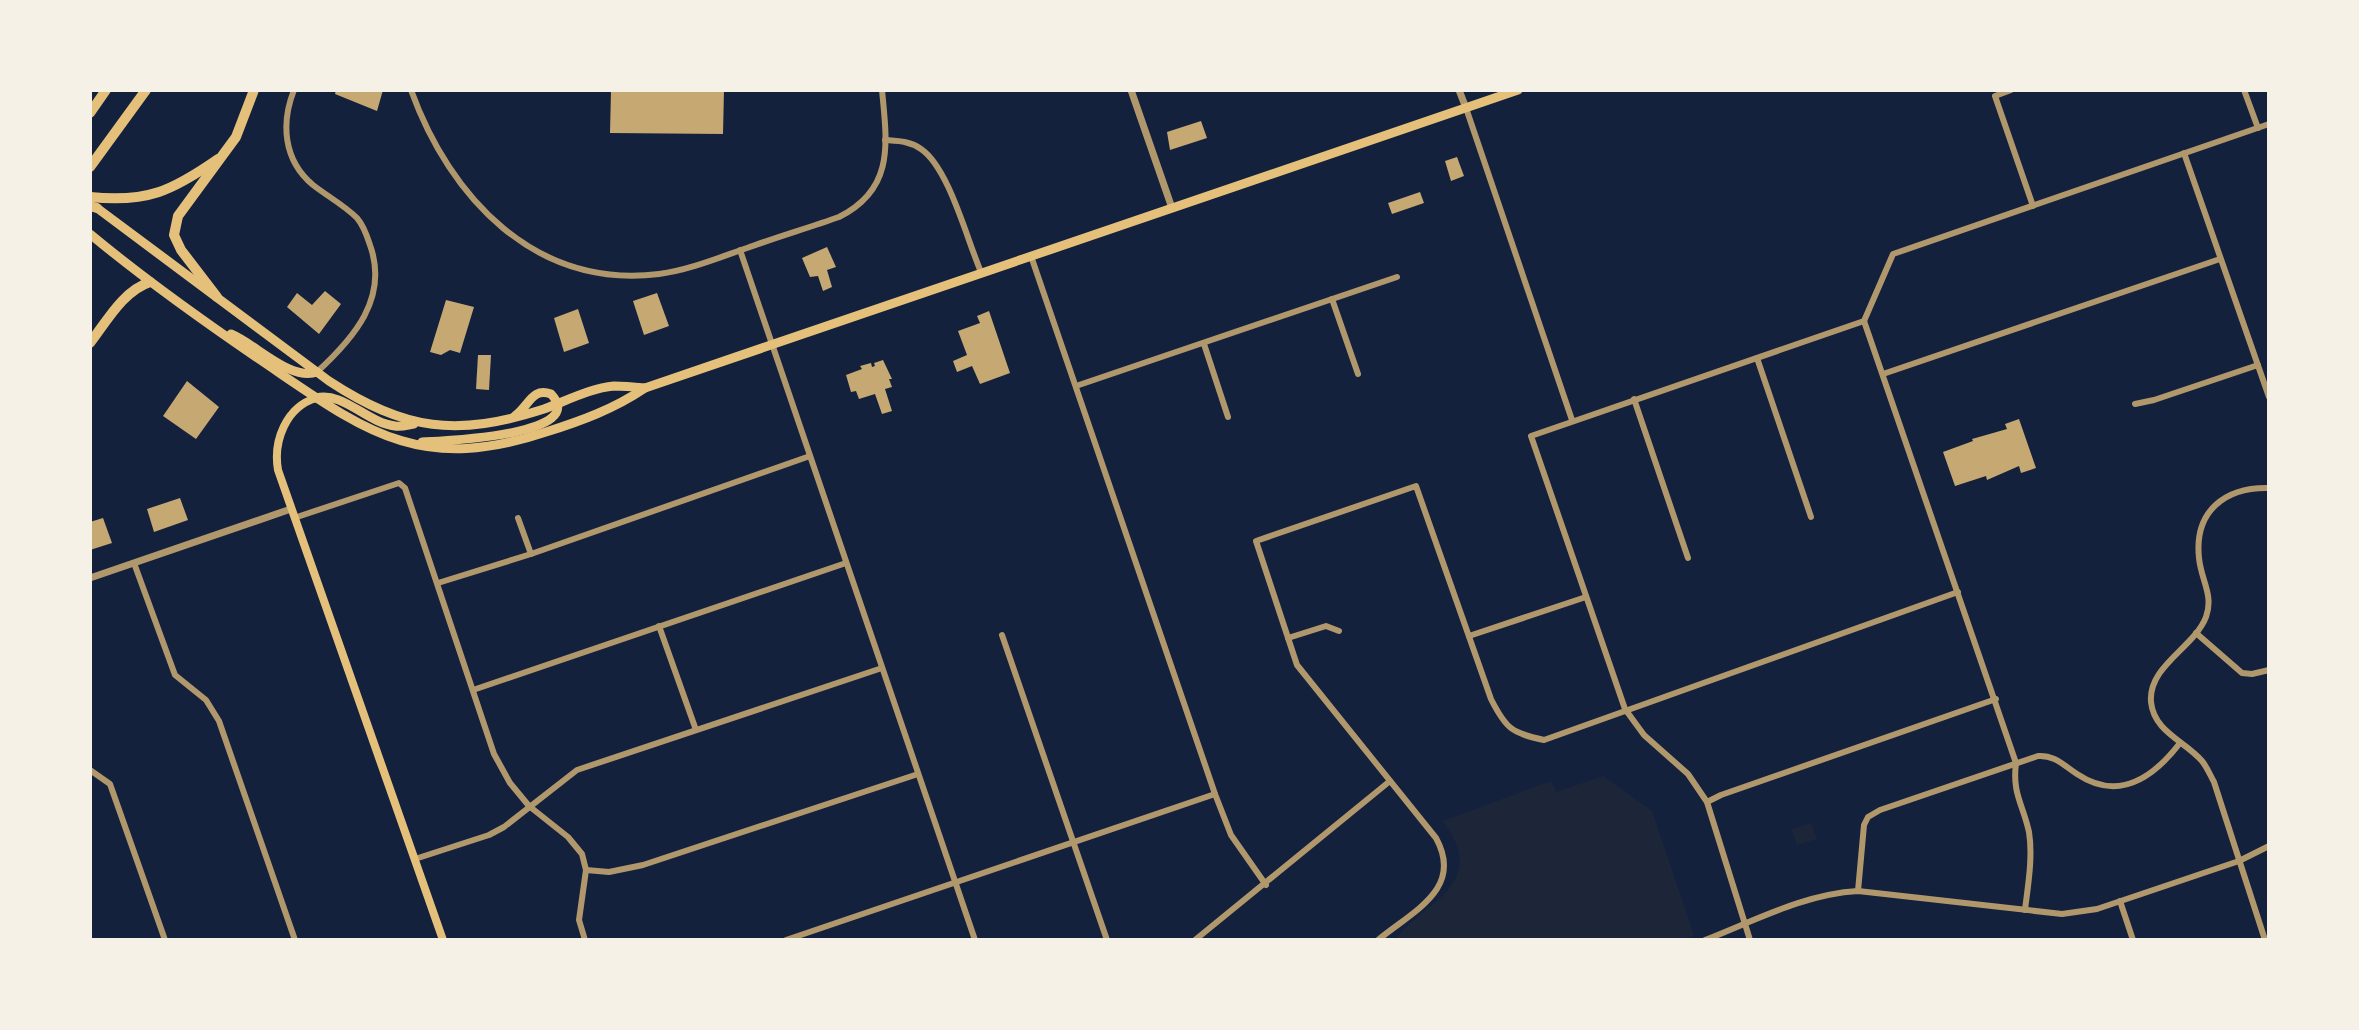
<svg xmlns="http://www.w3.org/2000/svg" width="2359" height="1030" font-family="'Fira Sans',sans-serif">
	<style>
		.green { fill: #1d2539 }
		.building { fill: #c6a872 }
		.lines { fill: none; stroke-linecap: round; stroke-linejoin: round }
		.minor { stroke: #b1986c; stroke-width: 6 }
		.tertiary { stroke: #b1986c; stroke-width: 7 }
		.secondary { stroke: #e5c07b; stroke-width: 8 }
		.primary { stroke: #e5c07b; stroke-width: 9 }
		.motorway { stroke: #e5c07b; stroke-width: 10 }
	</style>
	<rect width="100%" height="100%" fill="#14213d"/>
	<g class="green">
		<path d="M1603 776 1652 811 1694 935 1684 940H1395C1423 901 1491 886 1443 821L1551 781 1556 792Z"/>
		<path d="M1811 823 1817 839 1797 845 1792 829Z"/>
	</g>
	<g class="building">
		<path d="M336 90H383L377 111 335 94Z"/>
		<path d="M611 90H724L723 134 610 133Z"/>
		<path d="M1201 121 1207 138 1170 150 1167 132Z"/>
		<path d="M1457 157 1464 176 1451 181 1445 161Z"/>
		<path d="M1420 192 1424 203 1392 214 1388 203Z"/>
		<path d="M827 247 836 267 827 270 832 287 823 291 818 276 810 277 802 258Z"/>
		<path d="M325 291 341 304 319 334 287 307 297 293 312 305Z"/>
		<path d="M657 293 669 326 644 335 633 301Z"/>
		<path d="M446 300 474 307 460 353 450 350 441 355 430 352Z"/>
		<path d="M578 309 589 343 564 352 554 318Z"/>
		<path d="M989 311 1010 373 980 384 972 366 957 372 953 361 967 355 958 331 980 323 977 316Z"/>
		<path d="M478 355H491L489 390 476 389Z"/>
		<path d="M883 360 892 379H889L892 387 885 389 892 411 882 414 875 394 859 399 856 391 851 392 846 375 862 369 860 366 871 363 872 367 875 366 874 363Z"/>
		<path d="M187 381 219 407 196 439 163 416Z"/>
		<path d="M2019 419 2036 468 2021 473 2019 466 1987 480 1986 476 1955 486 1943 452 1973 441 1972 439 2007 429 2005 424Z"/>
		<path d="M180 498 188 520 154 532 147 509Z"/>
		<path d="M103 518 112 543 90 550V522Z"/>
	</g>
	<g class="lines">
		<g class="minor">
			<path d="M294 90C281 123 283 160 313 185 327 196 344 205 357 218 364 226 367 236 370 245 389 298 354 338 317 372"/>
			<path d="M411 90C450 198 535 289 659 274 689 270 718 258 747 248 777 237 808 228 839 217 895 189 887 143 882 90"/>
			<path d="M2011 90 1995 96 2033 206"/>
			<path d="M2244 90 2258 128"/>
			<path d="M1466 108 1572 420"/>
			<path d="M885 140C898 141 910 141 921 149 949 168 967 240 981 272"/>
			<path d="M2184 153 2269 397"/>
			<path d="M740 250 975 940"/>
			<path d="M1031 256 1215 794 1231 835 1266 885"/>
			<path d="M1332 299 1358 374"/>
			<path d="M1864 321 2016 763C2012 794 2023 804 2029 832 2033 857 2028 885 2025 910"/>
			<path d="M1204 344 1228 417"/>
			<path d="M1757 358 1811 517"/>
			<path d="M1883 374 2220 259"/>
			<path d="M1076 386 1397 277"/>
			<path d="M1634 399 1688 558"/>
			<path d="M2135 404 2154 400 2258 365"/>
			<path d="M294 518 399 483 405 488 494 754 510 783 529 806 568 837 582 854 586 870 579 920 585 940"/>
			<path d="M518 518 531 554"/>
			<path d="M134 563 175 675 206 700 219 721 295 940"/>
			<path d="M438 583 531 554 810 456"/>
			<path d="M659 626 696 730"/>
			<path d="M2196 633 2242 673 2252 674 2269 670"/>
			<path d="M1002 635 1107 940"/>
			<path d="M1469 636 1586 597"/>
			<path d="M1288 638 1326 626 1339 631"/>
			<path d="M473 690 846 563"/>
			<path d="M90 770 110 784 165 940"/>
			<path d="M1707 802 1721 795 1996 699"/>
			<path d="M415 859 489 835 504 827 577 770 882 668"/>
			<path d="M586 870 609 872 643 865 918 774"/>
			<path d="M1858 891 1864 825 1868 817 1880 810 2038 756C2055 755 2063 765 2077 774 2119 802 2153 778 2180 743"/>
			<path d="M2120 901 2133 940"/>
			<path d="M786 940 1215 794"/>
			<path d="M1195 940 1390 781"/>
			<path d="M1378 940C1413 911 1464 889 1436 838L1297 665 1256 541 1416 486 1491 699C1506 729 1512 733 1544 740L1958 592"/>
			<path d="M1705 940C1754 921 1804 894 1858 891L2062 914 2097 909 2239 861 2269 846"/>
			<path d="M1750 940 1707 802 1688 774 1644 735 1625 709 1531 436 1864 321 1893 254 2269 124"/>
			<path d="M2265 940 2214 782C2210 775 2207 767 2202 761 2185 741 2154 732 2151 702 2148 666 2194 648 2206 617 2214 595 2201 580 2199 558 2194 511 2225 487 2269 488"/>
		</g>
		<g class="tertiary">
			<path d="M1131 90 1172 208"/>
			<path d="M1459 90 1466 108"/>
			<path d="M90 578 291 509"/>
		</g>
		<path class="secondary" d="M316 398C286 407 273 441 278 470L443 940"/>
		<g class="primary">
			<path d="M97 208 329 381C405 431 457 437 544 409 566 401 591 388 614 386 624 386 635 387 645 388"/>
			<path d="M90 234C143 278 199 318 256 357 360 427 415 476 546 432 581 421 614 409 645 388L1518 90"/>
			<path d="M231 334C257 345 290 381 317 372"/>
			<path d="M316 398C343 391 367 423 395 426 401 427 408 425 414 424"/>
			<path d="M422 442C440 441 591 436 551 394 532 387 529 406 515 416"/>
		</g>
		<g class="motorway">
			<path d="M90 113 106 90"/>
			<path d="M90 167 146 90"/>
			<path d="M90 197C147 203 172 191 218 159"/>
			<path d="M90 206 97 208"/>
			<path d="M217 297 181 250 174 235 178 216 236 137 254 90"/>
			<path d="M90 343C107 321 123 291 150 282"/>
		</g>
	</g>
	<rect width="2359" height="1030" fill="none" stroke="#f6f1e7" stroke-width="184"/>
</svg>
